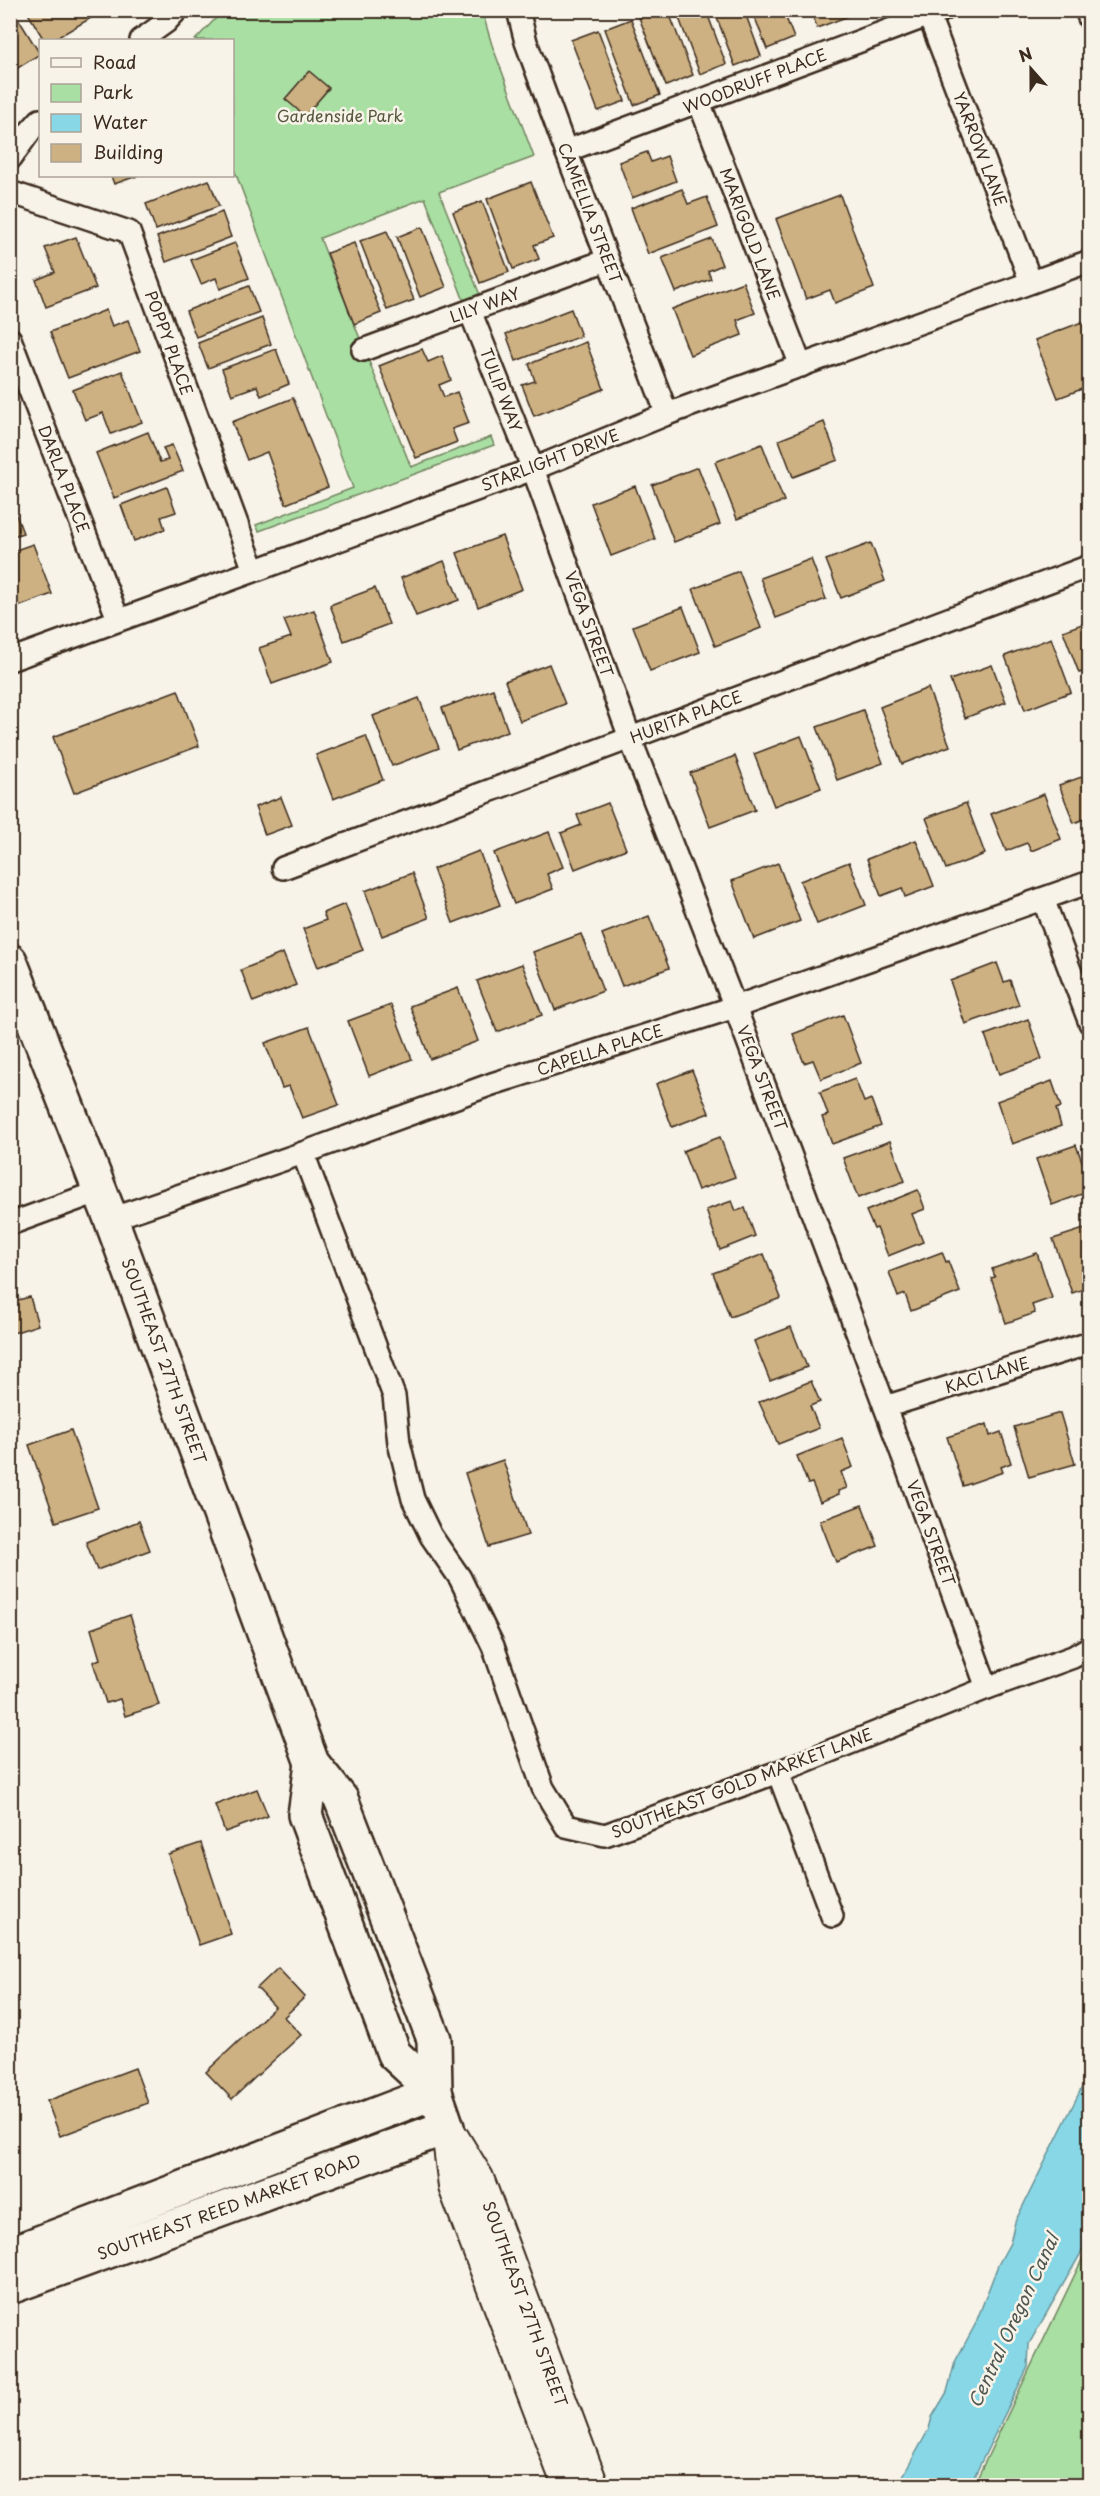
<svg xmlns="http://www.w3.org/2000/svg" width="1100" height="2496" font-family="'Playpen Sans',sans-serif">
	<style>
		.green { fill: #a9dfa3; stroke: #728460; stroke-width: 1.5 }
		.water { fill: #88d7e6; stroke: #699296; stroke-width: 1.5 }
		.building { fill: #cdb182; stroke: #3b2a1e; stroke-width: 1.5 }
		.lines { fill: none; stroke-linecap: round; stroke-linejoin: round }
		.street-casing { stroke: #3b2a1e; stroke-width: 26 }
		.secondary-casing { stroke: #3b2a1e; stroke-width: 34 }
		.primary-casing { stroke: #3b2a1e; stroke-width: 38 }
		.street { stroke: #f7f3e8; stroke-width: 21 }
		.secondary { stroke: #f7f3e8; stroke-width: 30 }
		.primary { stroke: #f7f3e8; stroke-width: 33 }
		.labels { text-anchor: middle; stroke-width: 5; stroke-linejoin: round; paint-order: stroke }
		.street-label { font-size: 16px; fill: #3b2a1e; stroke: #f7f3e8 }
		.park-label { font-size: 16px; fill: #56573f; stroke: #f7f3e8 }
		.water-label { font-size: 18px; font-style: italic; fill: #4e5550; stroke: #f7f3e8 }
	</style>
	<rect width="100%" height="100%" fill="#f7f3e8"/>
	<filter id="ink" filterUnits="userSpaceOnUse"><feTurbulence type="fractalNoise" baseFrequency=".0167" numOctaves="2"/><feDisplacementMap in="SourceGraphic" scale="12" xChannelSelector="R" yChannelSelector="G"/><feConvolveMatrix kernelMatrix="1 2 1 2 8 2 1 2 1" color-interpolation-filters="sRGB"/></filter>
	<g filter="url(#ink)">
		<g class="green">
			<path d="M223 11H482L492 45 534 157 439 192 480 295 464 301 425 198 320 238 411 467 491 437 494 445 259 531 256 525 353 488 233 166 232 40H195Z"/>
			<path d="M1089 2245V2485H974Z"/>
		</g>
		<path class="water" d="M1089 2073V2239L1029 2344 1028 2367 970 2485H898L929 2429 932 2417 947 2392 955 2362 975 2325 998 2265 1010 2243 1015 2222Z"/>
		<g class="building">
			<path d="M10 10H13L40 54 10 73Z"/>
			<path d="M26 10H86L91 18 53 40H44Z"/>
			<path d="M650 10H668L693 75 666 86 638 15Z"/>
			<path d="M676 10H706L726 64 700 74Z"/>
			<path d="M714 10H744L761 56 735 66Z"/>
			<path d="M752 10H783L794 38 767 49Z"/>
			<path d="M811 10H844L846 17 817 28Z"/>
			<path d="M631 19 660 95 634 105 605 29Z"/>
			<path d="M598 30 625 101 598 111 571 40Z"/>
			<path d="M309 71 329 88 305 116 285 99Z"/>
			<path d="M647 152 651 162 667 156 676 181 632 198 619 162Z"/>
			<path d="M111 176H137L114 184Z"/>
			<path d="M209 180 219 206 156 230 146 204Z"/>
			<path d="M531 182 553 238 534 245 539 259 513 269 487 199Z"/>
			<path d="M682 189 688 204 707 197 718 227 648 254 631 208Z"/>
			<path d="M840 195 874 288 835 303 830 290 806 299 776 219Z"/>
			<path d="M482 201 509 272 480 283 453 212Z"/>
			<path d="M222 212 231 237 166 262 157 237Z"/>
			<path d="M422 227 446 287 420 297 397 237Z"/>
			<path d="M387 231 414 300 387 310 360 241Z"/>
			<path d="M76 237 96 288 46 307 36 280 55 272 45 248Z"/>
			<path d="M712 239 722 265 708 271 711 279 676 292 662 258Z"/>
			<path d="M235 243 249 278 220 289 216 278 201 284 191 260Z"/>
			<path d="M354 243 381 313 354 324 327 253Z"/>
			<path d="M743 282 755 313 737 320 742 335 690 355 672 309Z"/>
			<path d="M249 286 259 312 196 337 186 311Z"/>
			<path d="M571 309 581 336 516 361 506 334Z"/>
			<path d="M106 310 112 326 128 320 140 351 68 378 50 332Z"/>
			<path d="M262 318 271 344 208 368 198 343Z"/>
			<path d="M1082 322 1090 340V386L1058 398 1035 340Z"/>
			<path d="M586 342 604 389 534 416 522 385 535 381 529 364Z"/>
			<path d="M276 349 289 384 261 396 257 386 232 395 222 369Z"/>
			<path d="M422 349 428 362 442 356 451 380 439 385 444 397 457 392 469 423 452 429 457 442 416 458 379 366Z"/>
			<path d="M122 371 142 422 111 434 103 413 85 420 73 390Z"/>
			<path d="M293 398 328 487 286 504 267 452 247 460 232 422Z"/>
			<path d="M824 422 838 460 793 477 779 440Z"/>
			<path d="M148 432 160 462 168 460 163 448 172 445 183 471 114 498 96 453Z"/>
			<path d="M762 444 784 501 737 519 715 462Z"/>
			<path d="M698 467 720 524 674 542 652 485Z"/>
			<path d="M635 486 655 539 611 556 591 503Z"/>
			<path d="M167 487 176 512 161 517 165 529 134 541 121 505Z"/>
			<path d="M10 499 23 533 10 537Z"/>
			<path d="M502 536 522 589 478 607 457 553Z"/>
			<path d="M871 543 885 581 841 598 826 560Z"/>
			<path d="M33 544 52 594 10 610V552Z"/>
			<path d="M811 559 826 599 776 618 760 578Z"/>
			<path d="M444 561 459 600 416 616 401 578Z"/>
			<path d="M739 571 761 628 715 646 693 589Z"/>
			<path d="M375 588 389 624 344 641 330 605Z"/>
			<path d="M683 607 700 652 650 671 633 626Z"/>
			<path d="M314 610 333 662 272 684 259 648 291 637 284 620Z"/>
			<path d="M1090 621V670L1079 673 1063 631Z"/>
			<path d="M1051 638 1071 692 1025 710 1005 656Z"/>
			<path d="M549 664 565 704 520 721 505 681Z"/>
			<path d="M992 665 1006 702 965 718 950 680Z"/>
			<path d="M928 688 950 746 902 764 880 707Z"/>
			<path d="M493 689 508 731 457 750 442 708Z"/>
			<path d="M178 690 199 746 74 793 53 737Z"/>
			<path d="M419 698 439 748 392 766 373 716Z"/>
			<path d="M863 710 883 763 837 780 817 727Z"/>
			<path d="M366 736 383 780 333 799 316 755Z"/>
			<path d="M801 736 821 788 774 806 754 754Z"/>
			<path d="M735 756 755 810 710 827 690 773Z"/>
			<path d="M1090 774V817L1074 823 1059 785Z"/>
			<path d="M1044 794 1061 839 1031 851 1027 843 1006 851 991 814Z"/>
			<path d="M281 797 292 825 265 835 255 807Z"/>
			<path d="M608 803 626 849 575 869 561 833 581 825 577 815Z"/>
			<path d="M966 803 985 854 946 869 926 818Z"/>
			<path d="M549 832 563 867 547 874 553 889 514 904 494 853Z"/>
			<path d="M916 840 934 886 905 897 902 888 881 896 867 859Z"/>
			<path d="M479 851 500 905 453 923 433 869Z"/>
			<path d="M849 862 866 905 817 924 800 881Z"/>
			<path d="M778 863 800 921 754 939 732 881Z"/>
			<path d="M412 873 429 918 382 936 365 891Z"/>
			<path d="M345 904 363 950 318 967 303 929 326 920 323 913Z"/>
			<path d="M649 916 669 968 622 986 602 934Z"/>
			<path d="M581 934 603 991 555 1010 533 952Z"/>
			<path d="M283 953 296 985 253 1002 241 970Z"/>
			<path d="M997 963 1004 982 1010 980 1019 1005 965 1024 950 981Z"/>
			<path d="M522 964 542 1015 497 1032 477 981Z"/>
			<path d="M458 988 478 1041 430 1059 410 1006Z"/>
			<path d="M391 1005 412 1059 369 1076 348 1021Z"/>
			<path d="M843 1015 861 1063 821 1079 813 1060 804 1063 793 1034Z"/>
			<path d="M1028 1019 1042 1059 999 1074 985 1035Z"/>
			<path d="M309 1027 339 1105 302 1118 289 1086 282 1088 265 1043Z"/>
			<path d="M692 1070 709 1113 672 1127 656 1084Z"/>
			<path d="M855 1079 864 1102 871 1099 881 1126 832 1144 822 1117 828 1115 820 1092Z"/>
			<path d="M1052 1081 1061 1107 1056 1109 1061 1126 1012 1144 997 1101Z"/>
			<path d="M720 1137 735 1177 698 1190 683 1151Z"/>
			<path d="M890 1141 905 1181 858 1198 843 1158Z"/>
			<path d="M1076 1145 1090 1183V1191L1052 1205 1036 1159Z"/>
			<path d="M918 1190 925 1209 912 1214 923 1242 888 1256 877 1228 874 1229 866 1211Z"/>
			<path d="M732 1201 736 1211 745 1208 755 1236 720 1250 706 1210Z"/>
			<path d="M1090 1227V1287L1072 1293 1053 1239Z"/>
			<path d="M942 1252 946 1262 948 1261 960 1292 911 1311 905 1294 898 1297 889 1272Z"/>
			<path d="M1037 1253 1052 1298 1032 1305 1035 1313 1006 1323 991 1278 995 1277 992 1269Z"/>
			<path d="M764 1254 781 1298 730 1317 713 1273Z"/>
			<path d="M30 1297 38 1325 10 1334V1302Z"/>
			<path d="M791 1327 807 1367 770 1381 754 1341Z"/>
			<path d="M811 1381 820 1402 810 1406 819 1428 778 1444 759 1402Z"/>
			<path d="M1060 1413 1075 1464 1029 1477 1014 1427Z"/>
			<path d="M987 1424 990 1436 1001 1432 1011 1463 1001 1467 1003 1472 963 1486 947 1437Z"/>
			<path d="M71 1430 98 1508 56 1522 29 1445Z"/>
			<path d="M842 1438 853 1467 841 1472 847 1488 838 1491 839 1494 820 1502 812 1483 808 1484 797 1456Z"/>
			<path d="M503 1460 528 1535 489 1547 465 1473Z"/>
			<path d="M862 1505 878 1546 836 1562 820 1521Z"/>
			<path d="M139 1521 150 1550 97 1570 86 1542Z"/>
			<path d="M130 1615 159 1705 125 1716 120 1699 106 1703 93 1662 100 1659 91 1629Z"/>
			<path d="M257 1789 268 1816 225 1832 215 1805Z"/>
			<path d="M201 1843 231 1934 199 1945 168 1854Z"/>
			<path d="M278 1968 305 1997 284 2017 301 2035 232 2099 206 2072 275 2007 257 1988Z"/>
			<path d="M135 2068 148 2103 60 2136 47 2101Z"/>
		</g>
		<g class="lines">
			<defs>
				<g id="street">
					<path d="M518 10 526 42 566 151 667 414"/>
					<path d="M1086 10 1090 20"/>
					<path d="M929 16 1031 282"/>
					<path d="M141 40 166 22 177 10"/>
					<path d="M699 102 801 366"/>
					<path d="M566 151 943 10"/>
					<path d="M10 159 31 130 40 120"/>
					<path d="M10 192 129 232 254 570"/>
					<path d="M470 311 533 469 630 738 735 1007 885 1407 987 1688"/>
					<path d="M10 339 118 619"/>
					<path d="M363 350 607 260"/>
					<path d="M10 660 533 469 667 414 1090 261"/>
					<path d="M283 868 1090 566"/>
					<path d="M1043 899 1090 1023"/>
					<path d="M303 1153 394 1396 399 1443 413 1499 431 1536 460 1578 493 1646 543 1788 566 1826 605 1835 778 1772 987 1688 1073 1657 1090 1647"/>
					<path d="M111 1219 303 1153 492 1084 735 1007 1090 882"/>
					<path d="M10 1224 100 1191"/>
					<path d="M885 1407 1090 1343"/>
					<path d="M778 1772 832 1916"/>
				</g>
				<g id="secondary">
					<path d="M447 2127 478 2178 593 2486"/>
					<path d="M448 2139 454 2187 568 2486"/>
				</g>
				<g id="primary">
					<path d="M10 961 111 1219 312 1763 341 1799 434 2039 435 2092 447 2127 10 2287"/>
					<path d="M312 1763 305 1815 394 2054 435 2092"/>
					<path d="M10 2254 435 2092"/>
				</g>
			</defs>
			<use href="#street" class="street-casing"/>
			<use href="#secondary" class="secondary-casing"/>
			<use href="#primary" class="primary-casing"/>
			<use href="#street" class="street"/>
			<use href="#secondary" class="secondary"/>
			<use href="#primary" class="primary"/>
		</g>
	</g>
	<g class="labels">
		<g class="street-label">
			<text transform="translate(755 81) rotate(-21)" y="6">WOODRUFF PLACE</text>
			<text transform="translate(980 149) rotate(69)" y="6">YARROW LANE</text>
			<text transform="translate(590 213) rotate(69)" y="6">CAMELLIA STREET</text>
			<text transform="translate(750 234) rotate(69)" y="6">MARIGOLD LANE</text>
			<text transform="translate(485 305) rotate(-20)" y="6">LILY WAY</text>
			<text transform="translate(169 343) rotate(70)" y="6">POPPY PLACE</text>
			<text transform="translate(501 390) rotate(69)" y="6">TULIP WAY</text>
			<text transform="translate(550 460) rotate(-21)" y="6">STARLIGHT DRIVE</text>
			<text transform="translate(64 479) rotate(69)" y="6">DARLA PLACE</text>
			<text transform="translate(589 624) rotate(70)" y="6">VEGA STREET</text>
			<text transform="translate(686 717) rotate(-21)" y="6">HURITA PLACE</text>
			<text transform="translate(600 1050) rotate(-18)" y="6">CAPELLA PLACE</text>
			<text transform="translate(762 1078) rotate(69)" y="6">VEGA STREET</text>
			<text transform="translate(164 1361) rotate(70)" y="6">SOUTHEAST 27TH STREET</text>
			<text transform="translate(987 1375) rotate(-17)" y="6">KACI LANE</text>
			<text transform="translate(931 1533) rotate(70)" y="6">VEGA STREET</text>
			<text transform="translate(742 1783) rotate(-21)" y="6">SOUTHEAST GOLD MARKET LANE</text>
			<text transform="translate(229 2207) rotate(-20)" y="6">SOUTHEAST REED MARKET ROAD</text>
			<text transform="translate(525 2304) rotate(70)" y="6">SOUTHEAST 27TH STREET</text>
		</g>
		<g class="park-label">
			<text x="340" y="122">Gardenside Park</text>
		</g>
		<g class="water-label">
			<text transform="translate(1014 2321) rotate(-65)" y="6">Central Oregon Canal</text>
		</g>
	</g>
	<rect width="1100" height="2496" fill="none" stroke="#f7f3e8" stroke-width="36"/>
	<rect x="18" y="18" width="1064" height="2460" fill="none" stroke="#3b2a1e" stroke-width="2" filter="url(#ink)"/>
	<rect x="39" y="39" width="195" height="138" fill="#f7f3e8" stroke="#aca397" stroke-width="1.5"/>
	<rect x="51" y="58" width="30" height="9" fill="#f7f3e8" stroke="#aca397" stroke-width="1.5"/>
	<text x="93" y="69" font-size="18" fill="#3b2a1e">Road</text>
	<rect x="51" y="84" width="30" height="18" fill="#a9dfa3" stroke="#aca397" stroke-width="1.5"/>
	<text x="93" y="99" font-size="18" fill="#3b2a1e">Park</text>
	<rect x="51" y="114" width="30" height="18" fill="#88d7e6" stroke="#aca397" stroke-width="1.5"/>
	<text x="93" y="129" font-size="18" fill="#3b2a1e">Water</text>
	<rect x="51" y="144" width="30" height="18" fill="#cdb182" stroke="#aca397" stroke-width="1.5"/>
	<text x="93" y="159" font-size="18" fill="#3b2a1e">Building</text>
	<g transform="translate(1031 69) rotate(339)" stroke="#f7f3e8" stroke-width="4.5" paint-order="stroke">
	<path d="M0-4.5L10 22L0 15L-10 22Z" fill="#3b2a1e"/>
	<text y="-9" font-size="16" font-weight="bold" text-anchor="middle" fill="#3b2a1e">N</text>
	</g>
</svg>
